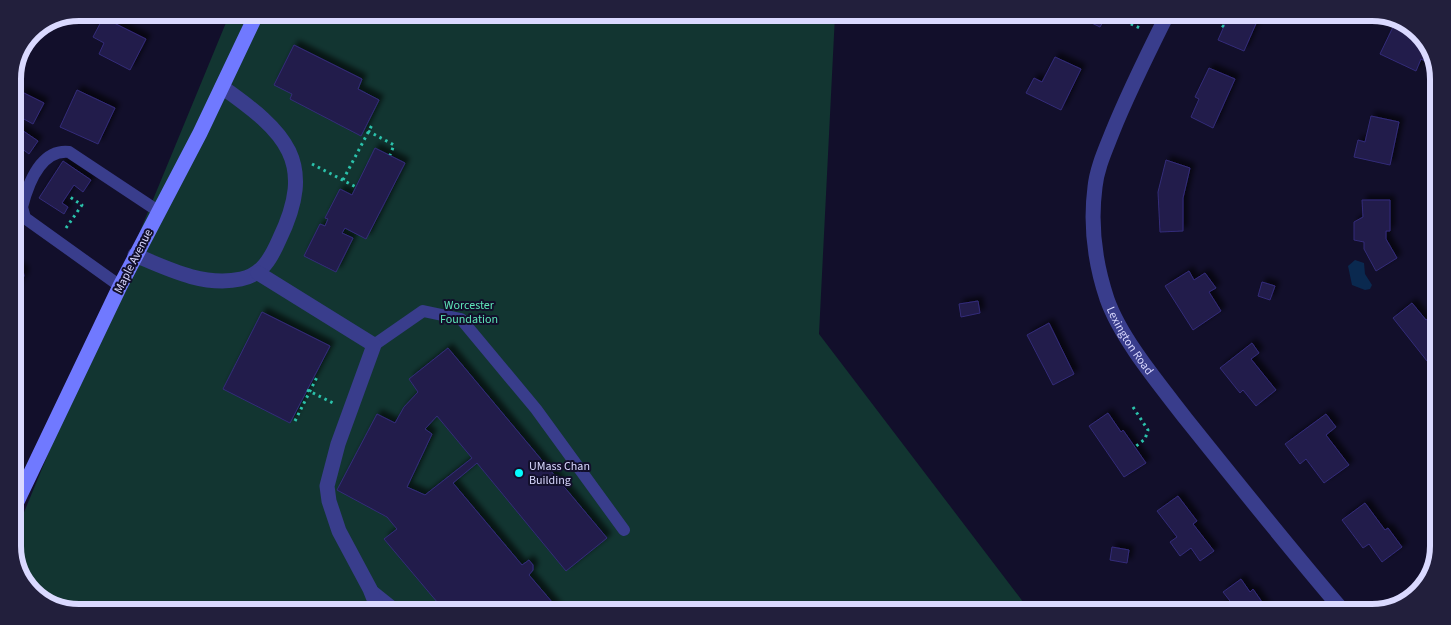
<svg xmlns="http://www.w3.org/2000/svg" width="1451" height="625" font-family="'Source Sans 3',sans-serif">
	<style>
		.green { fill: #123531 }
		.water { fill: #0a294f }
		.building { fill: #201b4c; stroke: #342c79; fill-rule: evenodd; filter: url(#shadow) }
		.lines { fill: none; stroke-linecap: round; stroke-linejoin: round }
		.path { stroke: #2bc2ab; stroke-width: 3; stroke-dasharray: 2.5 4; stroke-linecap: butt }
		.lane { stroke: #393d8c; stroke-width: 12 }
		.street { stroke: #393d8c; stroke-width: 15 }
		.secondary { stroke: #7079ff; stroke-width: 15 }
		.poi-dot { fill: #05fcff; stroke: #120f2b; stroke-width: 2 }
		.labels { text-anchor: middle; stroke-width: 4; stroke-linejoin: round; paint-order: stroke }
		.street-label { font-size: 12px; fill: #dad9ff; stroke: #120f2b }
		.park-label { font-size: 12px; fill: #5ee6b8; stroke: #120f2b }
		.poi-label { font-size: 12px; fill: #dad9ff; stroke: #120f2b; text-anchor: start }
		.rim { fill: none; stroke: #dad9ff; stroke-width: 6 }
	</style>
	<defs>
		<filter id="shadow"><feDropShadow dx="4.5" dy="-4.5" stdDeviation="2.5" flood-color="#0009"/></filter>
	</defs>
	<rect width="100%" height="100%" fill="#120f2b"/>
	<path class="green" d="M230 13 835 15 819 334 1030 611 54 608 26 586 13 550V539Z"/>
	<path class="water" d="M1355 260 1364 263 1365 274 1372 285 1370 289 1365 290 1352 285 1348 266Z"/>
	<g class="building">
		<path d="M1077 16H1106L1100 27Z"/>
		<path d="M1228 17H1271L1268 23 1258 19 1244 51 1218 40Z"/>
		<path d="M106 19 146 39 130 70 99 54 104 43 93 37 102 20 105 22Z"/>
		<path d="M1406 25 1425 39 1430 52 1425 61 1421 59 1416 71 1380 54 1393 27 1403 32Z"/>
		<path d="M294 45 362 79 358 89 379 100 361 136 290 99 292 94 274 85Z"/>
		<path d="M1055 57 1081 69 1061 110 1026 93 1034 78 1042 82Z"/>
		<path d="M1209 68 1235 79 1213 128 1191 117 1199 99 1195 97Z"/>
		<path d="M77 90 115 108 98 144 60 127Z"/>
		<path d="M22 92 44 103 33 124 13 113Z"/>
		<path d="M1371 116 1399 122 1390 165 1354 157 1358 140 1365 142Z"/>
		<path d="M19 128 38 141 29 154 21 148 13 160V137Z"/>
		<path d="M375 148 405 163 366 239 345 228 342 233 353 238 336 272 304 256 320 224 325 226 328 219 325 218 340 189 352 195Z"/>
		<path d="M1166 160 1190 168 1183 198V231L1160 232 1158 192Z"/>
		<path d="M63 161 91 180 83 192 74 185 62 203 68 207 64 214 39 198Z"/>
		<path d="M1362 200H1390V231H1386V239L1397 258 1376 271 1364 249V242L1354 240V222L1363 217Z"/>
		<path d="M20 267 23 270 24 276 13 293V268Z"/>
		<path d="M1189 271 1194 280 1205 273 1216 288 1209 292 1221 311 1193 330 1165 286Z"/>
		<path d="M1262 282 1275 286 1270 300 1258 296Z"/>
		<path d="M978 301 980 313 961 317 959 304Z"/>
		<path d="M1412 303 1426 320 1429 318 1436 327V354L1427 361 1393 318Z"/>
		<path d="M262 312 330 346 290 423 223 389Z"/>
		<path d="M1049 323 1074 374 1053 385 1027 335Z"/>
		<path d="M1252 343 1259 353 1251 359 1276 390 1256 406 1243 390 1240 393 1220 368Z"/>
		<path d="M448 348 607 538 566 571 477 463 453 483 522 565 529 560 533 565V570L529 575 558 609H443L384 539 397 529 387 517 337 490 377 414 395 423 404 407 418 392 409 379ZM437 416 472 458 425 495 407 487 432 434 425 429Z"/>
		<path d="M1108 413 1121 432 1123 430 1146 463 1124 477 1089 426Z"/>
		<path d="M1326 414 1336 427 1326 435 1349 465 1324 483 1306 459 1300 464 1285 444Z"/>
		<path d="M1178 496 1197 521 1193 524 1214 551 1200 561 1191 548 1180 556 1170 542 1177 537 1157 511Z"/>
		<path d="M1365 503 1385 530 1388 528 1402 547 1382 562 1369 544 1363 548 1342 520Z"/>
		<path d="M1112 547 1129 550 1127 563 1110 560Z"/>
		<path d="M1241 579 1250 592 1253 589 1269 612H1226L1222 606 1230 601 1223 592Z"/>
	</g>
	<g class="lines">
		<g class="path">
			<path d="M1113 16 1140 28"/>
			<path d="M1212 17 1224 27"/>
			<path d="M368 131 394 145 390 155"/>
			<path d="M312 164 356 187"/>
			<path d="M343 180 373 123"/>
			<path d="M66 228 82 205 70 197"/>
			<path d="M307 390 333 403"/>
			<path d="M1133 407 1148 430 1145 439 1135 447"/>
			<path d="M295 421 318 375"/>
		</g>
		<g class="lane">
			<path d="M120 286 25 218 22 207C28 184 41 149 69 152L158 211"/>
			<path d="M374 345 423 311 461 319 536 409 624 530"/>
			<path d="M370 589 395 609"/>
		</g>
		<g class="street">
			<path id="s1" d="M1166 17C1147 55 1128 93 1112 133 1105 151 1097 168 1095 187 1090 225 1095 263 1107 299 1121 339 1160 385 1186 419 1238 484 1290 549 1344 612"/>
			<path d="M135 255C168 269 204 287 241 279 262 275 271 258 279 240 317 162 286 132 222 87"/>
			<path d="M258 273 374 345 338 444 327 486 329 501 339 531 370 589 378 609"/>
		</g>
		<path class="secondary" d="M13 510 120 286 200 133 257 13"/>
	</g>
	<circle class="poi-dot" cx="519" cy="473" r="5"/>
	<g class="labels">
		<g class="street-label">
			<text transform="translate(133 261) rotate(-63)" y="4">Maple Avenue</text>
			<text dy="4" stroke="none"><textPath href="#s1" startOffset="346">Lexington Road</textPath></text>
		</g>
		<g class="park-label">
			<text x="469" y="309">Worcester<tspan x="469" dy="14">Foundation</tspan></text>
		</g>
		<g class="poi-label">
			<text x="529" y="470">UMass Chan<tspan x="529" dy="14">Building</tspan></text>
		</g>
	</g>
	<path d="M0 0H1451V625H0ZM79 21H1372A58 58 0 0 1 1430 79V546A58 58 0 0 1 1372 604H79A58 58 0 0 1 21 546V79A58 58 0 0 1 79 21Z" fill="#221f3c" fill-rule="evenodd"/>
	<path class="rim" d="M79 21H1372A58 58 0 0 1 1430 79V546A58 58 0 0 1 1372 604H79A58 58 0 0 1 21 546V79A58 58 0 0 1 79 21Z"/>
</svg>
